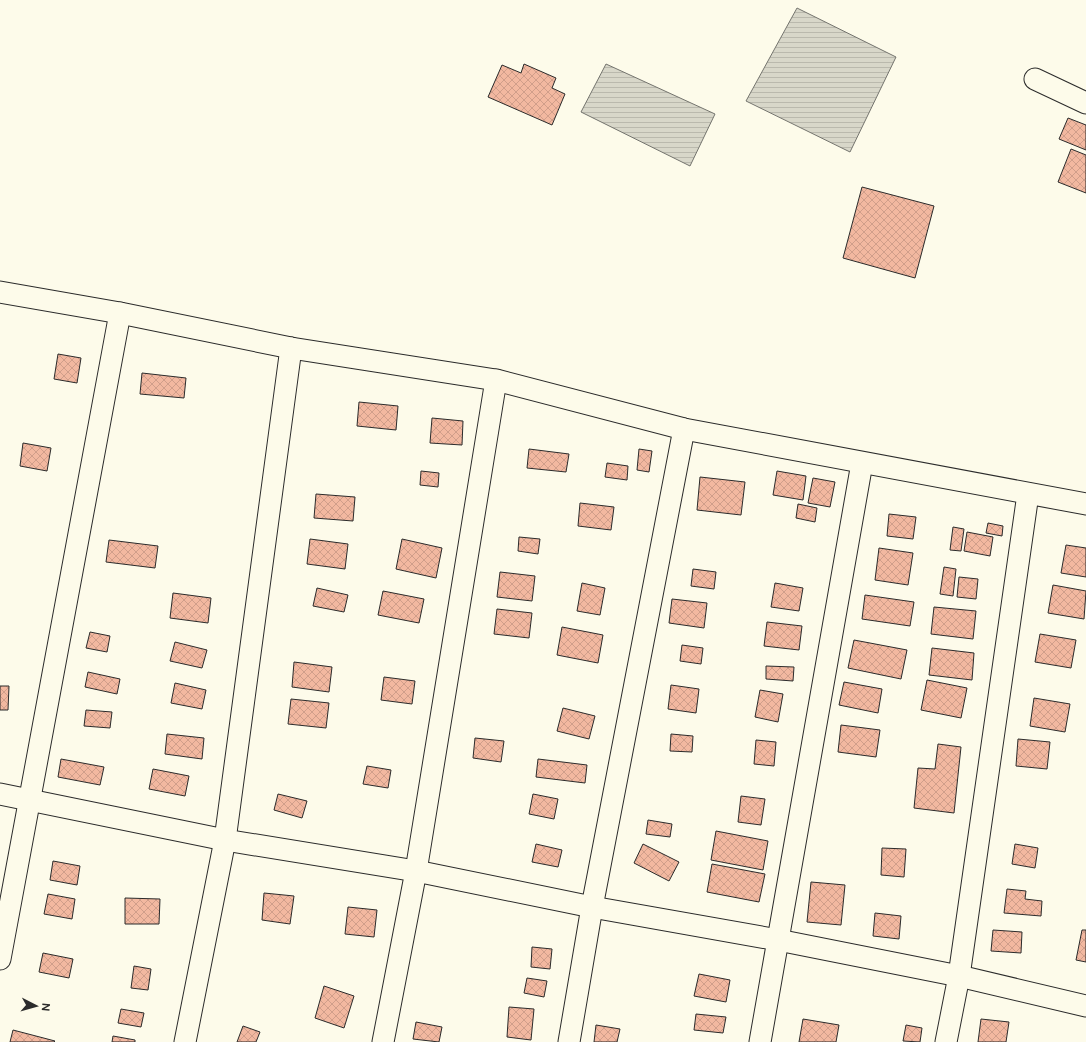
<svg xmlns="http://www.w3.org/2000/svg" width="1086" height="1042" font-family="'DM Sans',sans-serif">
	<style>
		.water { fill: url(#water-rules); stroke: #74746e }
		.building { fill: url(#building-cross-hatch); stroke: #2b2b2b }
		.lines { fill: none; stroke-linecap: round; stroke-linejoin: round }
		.street-casing { stroke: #2b2b2b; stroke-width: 23 }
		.street { stroke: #fdfbea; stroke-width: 21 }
	</style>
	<defs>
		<pattern id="water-rules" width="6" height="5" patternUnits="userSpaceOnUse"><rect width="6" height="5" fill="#d8d7c9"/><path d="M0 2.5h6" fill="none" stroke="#bab9ad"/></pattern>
		<pattern id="building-cross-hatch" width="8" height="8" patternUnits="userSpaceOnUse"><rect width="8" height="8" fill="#f2b8a0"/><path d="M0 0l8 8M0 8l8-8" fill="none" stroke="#d09e8a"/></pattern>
	</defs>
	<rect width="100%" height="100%" fill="#fdfbea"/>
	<g class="water">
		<path d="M797 8 896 57 850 152 746 101Z"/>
		<path d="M606 64 715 114 690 166 581 112Z"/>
	</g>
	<g class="building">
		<path d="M524 64 556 78 552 88 565 94 552 125 488 97 502 65 521 73Z"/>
		<path d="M1068 118 1086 125V150L1059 139Z"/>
		<path d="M1071 149 1086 155V193L1058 182Z"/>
		<path d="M862 187 934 206 915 278 843 258Z"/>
		<path d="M58 354 81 358 77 383 54 379Z"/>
		<path d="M142 373 186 378 184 398 140 394Z"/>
		<path d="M359 402 398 406 396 430 357 426Z"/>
		<path d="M432 418 463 421 462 445 430 443Z"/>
		<path d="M23 443 51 448 47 471 20 466Z"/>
		<path d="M529 449 569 454 566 472 527 468Z"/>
		<path d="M639 449 652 451 649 472 637 470Z"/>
		<path d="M607 463 628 466 627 480 605 477Z"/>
		<path d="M421 471 439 473 438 487 420 485Z"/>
		<path d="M777 471 806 476 803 500 773 495Z"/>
		<path d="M700 477 745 482 741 515 697 510Z"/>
		<path d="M813 478 835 482 830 507 808 503Z"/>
		<path d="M316 494 355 497 353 521 314 518Z"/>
		<path d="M580 503 614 507 611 530 578 526Z"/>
		<path d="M798 504 817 508 815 522 796 518Z"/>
		<path d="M889 514 916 517 913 539 887 536Z"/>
		<path d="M988 523 1003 526 1002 536 986 533Z"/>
		<path d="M953 527 964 529 961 551 950 550Z"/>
		<path d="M967 532 993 537 990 556 964 551Z"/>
		<path d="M519 537 540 539 538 554 518 551Z"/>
		<path d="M310 539 348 544 345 569 307 564Z"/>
		<path d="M402 539 442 548 436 578 396 569Z"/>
		<path d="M109 540 158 546 155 568 106 562Z"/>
		<path d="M1066 545 1086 548V577L1061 573Z"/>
		<path d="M879 548 913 553 908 585 875 580Z"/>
		<path d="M944 567 956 569 953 596 940 594Z"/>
		<path d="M693 569 716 572 714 589 691 586Z"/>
		<path d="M500 572 535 576 532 601 497 597Z"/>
		<path d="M959 577 978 579 976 599 957 597Z"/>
		<path d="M582 583 605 588 600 615 577 611Z"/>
		<path d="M775 583 803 588 799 611 771 607Z"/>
		<path d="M1053 585 1086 591 1084 619 1048 613Z"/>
		<path d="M317 588 348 595 344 612 313 606Z"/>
		<path d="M383 591 424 599 419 623 378 615Z"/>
		<path d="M173 593 211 598 208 623 170 618Z"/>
		<path d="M865 595 914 602 910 626 862 619Z"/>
		<path d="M672 599 707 603 704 628 669 623Z"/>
		<path d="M934 607 976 611 973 639 931 634Z"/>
		<path d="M497 609 532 613 529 638 494 634Z"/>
		<path d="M767 622 802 626 799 650 764 646Z"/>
		<path d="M562 627 603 635 598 663 557 655Z"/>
		<path d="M90 632 110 636 107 652 86 648Z"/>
		<path d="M1040 634 1076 640 1071 668 1035 662Z"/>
		<path d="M854 640 907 650 901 679 848 668Z"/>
		<path d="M175 642 207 650 202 668 170 661Z"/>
		<path d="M682 645 703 648 701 664 680 661Z"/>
		<path d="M932 648 974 653 972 680 929 675Z"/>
		<path d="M294 662 332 667 329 692 292 687Z"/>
		<path d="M766 666 794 667 793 681 766 679Z"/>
		<path d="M88 672 120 679 117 694 85 687Z"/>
		<path d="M384 677 415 681 412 704 381 700Z"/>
		<path d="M927 680 967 688 961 718 921 710Z"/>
		<path d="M844 682 882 689 878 713 839 705Z"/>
		<path d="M175 683 206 690 202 709 171 703Z"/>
		<path d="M671 685 699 689 696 713 668 709Z"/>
		<path d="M0 686H9L8 710H0Z"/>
		<path d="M760 690 783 694 778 722 755 717Z"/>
		<path d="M1034 698 1070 704 1065 732 1030 726Z"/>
		<path d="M291 699 329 703 326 728 288 724Z"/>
		<path d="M563 708 595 716 589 739 557 731Z"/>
		<path d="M86 710 112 712 110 728 84 726Z"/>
		<path d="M841 725 880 730 876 757 838 752Z"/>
		<path d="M167 734 204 738 202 759 165 754Z"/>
		<path d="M671 734 693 736 692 752 670 751Z"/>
		<path d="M475 738 504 741 501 762 473 758Z"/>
		<path d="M1018 739 1050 742 1047 769 1016 766Z"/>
		<path d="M756 740 776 742 774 766 754 764Z"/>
		<path d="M938 744 961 747 954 813 914 808 918 768 935 769Z"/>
		<path d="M61 759 104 767 100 785 58 777Z"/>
		<path d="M538 759 587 765 585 783 536 777Z"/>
		<path d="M367 766 391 770 388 788 363 784Z"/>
		<path d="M153 769 189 776 185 796 149 789Z"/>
		<path d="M278 794 307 801 302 818 274 810Z"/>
		<path d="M533 794 558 799 554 819 529 814Z"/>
		<path d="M741 796 765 799 761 825 738 822Z"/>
		<path d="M648 820 672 824 670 837 646 834Z"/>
		<path d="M716 831 768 841 763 870 711 860Z"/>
		<path d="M536 844 562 850 558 867 532 862Z"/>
		<path d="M643 844 679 862 669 881 634 863Z"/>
		<path d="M1015 844 1038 848 1035 868 1012 864Z"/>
		<path d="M882 848 906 849 904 877 881 875Z"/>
		<path d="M53 861 80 866 77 885 50 880Z"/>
		<path d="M712 864 765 874 759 902 707 892Z"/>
		<path d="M811 882 845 885 841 925 807 922Z"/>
		<path d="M1007 889 1026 891 1025 899 1042 901 1041 916 1004 913Z"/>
		<path d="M264 893 294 896 290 924 262 920Z"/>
		<path d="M48 894 75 899 72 919 44 914Z"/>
		<path d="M125 898 160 899 159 924H125Z"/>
		<path d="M348 907 377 910 374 937 345 934Z"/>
		<path d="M875 913 901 916 899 939 873 936Z"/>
		<path d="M993 930 1022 932 1021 953 991 951Z"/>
		<path d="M1082 930H1086V962L1076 960Z"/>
		<path d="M532 947 552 949 550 969 531 967Z"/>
		<path d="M43 953 73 959 69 978 39 972Z"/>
		<path d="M134 966 151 969 148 990 131 988Z"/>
		<path d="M699 974 730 980 726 1002 694 996Z"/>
		<path d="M527 978 547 981 544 997 524 993Z"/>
		<path d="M324 986 354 996 344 1028 315 1018Z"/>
		<path d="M509 1007 534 1009 531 1040 507 1037Z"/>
		<path d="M121 1009 144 1013 141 1027 118 1023Z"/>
		<path d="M696 1014 726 1017 723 1033 694 1030Z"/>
		<path d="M803 1019 839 1025 836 1042H799Z"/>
		<path d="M981 1019 1009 1022 1006 1042H978Z"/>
		<path d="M416 1022 442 1027 439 1042 413 1039Z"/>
		<path d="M596 1025 620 1029 617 1042H594Z"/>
		<path d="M906 1025 922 1028 920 1042 903 1041Z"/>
		<path d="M243 1026 260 1032 256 1042H237Z"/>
		<path d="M13 1030 55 1041 54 1042H10Z"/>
		<path d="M113 1036 135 1040V1042H112Z"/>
	</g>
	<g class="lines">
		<defs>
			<g id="street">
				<path d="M1035 79 1086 103"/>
				<path d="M0 292 120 313 291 348 496 380 684 429 1086 504"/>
				<path d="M0 794 225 840 416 871 592 907 778 940 959 976 1086 1006"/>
				<path d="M0 959 120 313"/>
				<path d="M185 1042 225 840 291 348"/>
				<path d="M383 1042 416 871 496 380"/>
				<path d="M569 1042 592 907 684 429"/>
				<path d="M760 1042 862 463"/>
				<path d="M946 1042 959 976 1028 494"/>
			</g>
		</defs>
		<use href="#street" class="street-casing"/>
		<use href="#street" class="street"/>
	</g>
	<g transform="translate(36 1006) rotate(96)" stroke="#fdfbea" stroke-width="3" paint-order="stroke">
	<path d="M0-3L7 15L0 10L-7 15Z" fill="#2b2b2b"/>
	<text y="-6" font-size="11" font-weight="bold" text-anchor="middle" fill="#2b2b2b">N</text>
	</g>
</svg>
